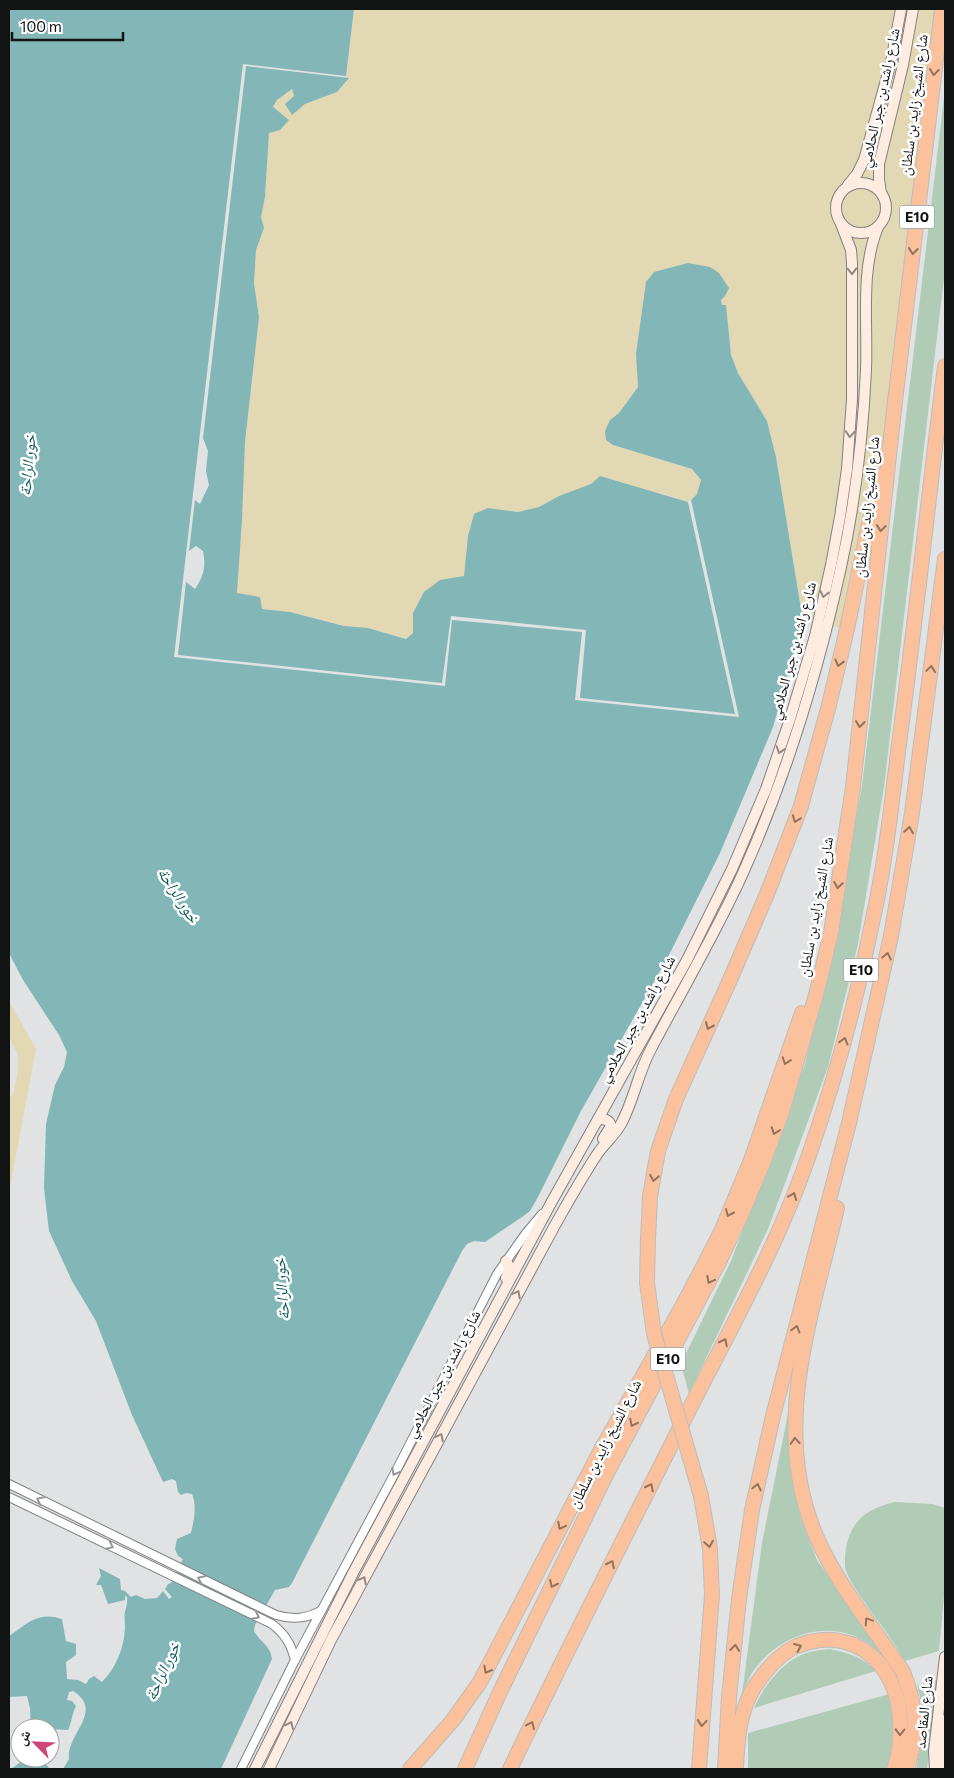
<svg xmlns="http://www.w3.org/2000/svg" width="954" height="1778" font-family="Commissioner,'Noto Naskh Arabic',sans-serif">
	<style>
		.green { fill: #b0ccb6 }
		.sand { fill: #e2d9b4 }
		.water { fill: #83b6b7 }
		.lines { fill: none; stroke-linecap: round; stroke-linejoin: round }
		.street-casing { stroke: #7f8183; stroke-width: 10 }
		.secondary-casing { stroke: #7f8183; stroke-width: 12 }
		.highway-casing { stroke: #bdbdbd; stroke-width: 16 }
		.street { stroke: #fff; stroke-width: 8 }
		.secondary { stroke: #feece1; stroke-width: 10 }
		.highway { stroke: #fac19c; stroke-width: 14 }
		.highway-bridge-casing { stroke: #bdbdbd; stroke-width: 16; stroke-linecap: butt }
		.highway-bridge { stroke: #fac19c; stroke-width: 14 }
		.oneway { stroke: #92735e }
		.oneway2 { stroke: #948a84 }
		.oneway3 { stroke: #949595 }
		.labels { text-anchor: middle; stroke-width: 5; stroke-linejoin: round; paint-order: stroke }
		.shield { fill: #fff; stroke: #595a5a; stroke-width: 1 }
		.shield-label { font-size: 14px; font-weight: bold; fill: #121313 }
		.street-label { font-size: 15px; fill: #121313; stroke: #fff }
		.water-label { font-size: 16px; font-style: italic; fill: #0f595a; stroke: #fff }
	</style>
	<rect width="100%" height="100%" fill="#e0e2e4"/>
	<g class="green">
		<path d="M945 89V269L884 787 858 944 828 1067 768 1229 689 1394 681 1364 731 1261 805 1064 833 946 862 786Z"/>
		<path d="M788 1414 790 1459 800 1516 817 1560 888 1663C882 1657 876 1649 869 1644 830 1617 780 1634 754 1670 749 1677 746 1686 742 1694L762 1543Z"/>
		<path d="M895 1502 932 1504 945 1508V1585L939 1651 905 1661C896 1646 886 1631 875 1617 865 1602 853 1588 846 1571 844 1565 845 1555 846 1548 851 1520 868 1508 895 1502Z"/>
		<path d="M830 1649C848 1653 863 1657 876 1671L754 1708C763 1688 779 1666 799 1656 809 1651 820 1650 830 1649Z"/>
		<path d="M937 1680 927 1769H916L923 1736V1709L917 1685Z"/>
		<path d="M893 1693 898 1730 889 1769H748V1733Z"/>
	</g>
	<g class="sand">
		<path d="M354 9H942L894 410 847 629 803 621 776 457 767 421 738 373 731 355 726 306 722 305 721 300 636 354 638 387 619 413 610 420 613 445 692 469 701 480 697 494 688 502 664 494 591 484 559 496 539 507 518 512 488 509 468 536 464 577 440 580 413 613V633L406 639 368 628 344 626 290 612 262 609 237 593 242 520 245 442 259 317 254 283 256 250 264 228 261 217 265 197 268 142 273 108 277 100 292 89 294 96 292 115 305 104 337 92 349 78 346 76Z"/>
		<path d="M9 1001 36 1049 9 1193V1099L13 1094 18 1071V1055L9 1037Z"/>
	</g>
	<g class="water">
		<path d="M9 9H354L346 76 243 64 174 657 445 686 452 620 582 632 575 700 739 717 691 500 697 494 701 480 692 469 613 445 606 440 605 431 610 420 619 413 638 387 636 354 646 282 654 272 688 263 710 267 719 273 729 288 725 296 721 300 722 305H726L731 355 738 373 767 421 776 457 803 621 773 727 720 853 668 957 581 1111 538 1197 530 1211 522 1217 485 1242 474 1241 467 1244 462 1251 292 1583 289 1587 275 1590 255 1625 254 1631C260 1642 271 1646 272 1659L221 1769H63L69 1759C66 1734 105 1711 73 1691L69 1692 67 1700 72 1701 76 1706C72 1713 72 1722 68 1730L31 1728 30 1708 27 1696 9 1697V1636C28 1623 38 1611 62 1619L66 1641 76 1644V1655L66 1662 67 1679 78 1680 86 1684 89 1679 94 1676 102 1682C116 1668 124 1648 125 1628 125 1623 124 1617 125 1612 126 1606 128 1603 127 1597L125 1596V1600L108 1604 101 1585H96L101 1576 99 1568 120 1579 121 1590 125 1591 131 1597 136 1595 145 1599 157 1598 163 1591 169 1599 172 1597 165 1589 168 1584 171 1583 183 1559 178 1556 175 1549 177 1539 191 1533C194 1520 197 1506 192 1494L186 1493 181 1495 178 1492 176 1481 172 1479 163 1482 132 1415 96 1321 72 1281 49 1231 44 1188 46 1124 55 1085 64 1067 67 1052 59 1035 23 980 9 953Z"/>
		<path d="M246 66 349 78 337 92 305 104 292 115 285 104 294 96 292 89 277 100 273 107 289 120 280 130 269 133 265 197 261 217 264 228 256 250 254 283 259 317 245 442 242 520 237 593 260 597 262 609 290 612 344 626 368 628 406 639 413 633V613L424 592 440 580 464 576 468 536 474 514 488 508 518 512 539 507 559 496 591 484 600 476 688 502 735 714 580 698 586 630 451 616 442 683 178 655 186 582 195 589C204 576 206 566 203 551L196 546 189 551 195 500 200 504 209 485 206 471 208 451 203 438Z"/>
		<path d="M25 1759C36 1759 43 1760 50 1769H11Z"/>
	</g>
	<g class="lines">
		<defs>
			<g id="street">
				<path d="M9 1484 276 1615C293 1620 307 1619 322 1610"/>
				<path d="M9 1497 272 1624C285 1634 291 1644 295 1660"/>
				<path d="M241 1769 295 1660 397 1469 497 1274 526 1233 542 1214"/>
			</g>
			<g id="secondary">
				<circle cx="861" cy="208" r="25"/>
				<path d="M848 185 857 174 864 160 891 62 901 9"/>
				<path d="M881 193 879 179V164L903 65 913 9"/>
				<path d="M598 1119C604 1119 609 1119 611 1126L603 1139"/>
				<path d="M506 1278 510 1268 506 1261"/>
				<path d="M255 1769 353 1573 551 1203 687 960 732 869 766 789 789 722 815 636 831 565 840 517 847 469 852 399V263L851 250 841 224"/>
				<path d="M269 1769 331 1640 554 1227C568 1202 582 1177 598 1153 605 1143 615 1135 621 1124 634 1100 638 1073 651 1049 682 990 716 933 743 873 787 775 818 672 841 567 855 504 863 435 866 370 868 324 860 270 878 227"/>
				<path d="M935 1769 934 1751 945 1657"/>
				<path d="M939 1769 941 1765 945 1720"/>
			</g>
			<g id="highway">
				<path d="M729 982 767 894 801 806 829 705 847 629 879 476"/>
				<path d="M837 1208C812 1317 769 1428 817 1538 838 1586 874 1628 903 1672 917 1706 918 1734 907 1769"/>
				<path d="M410 1769 453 1720 480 1682 601 1450 683 1305 703 1267 721 1232 751 1160 802 1013"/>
				<path d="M465 1769 500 1692 606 1475 719 1262 742 1213 763 1163 782 1112 816 995 831 933 853 787 894 410 942 9"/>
				<path d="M510 1769C568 1648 629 1528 690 1408 733 1324 780 1241 810 1152 837 1074 858 994 874 914 886 858 892 801 899 744 916 618 929 492 945 366"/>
				<path d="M699 1769 712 1595 710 1549 701 1496"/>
				<path d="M725 1769 729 1697 739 1599 752 1510 773 1416 849 1123 891 936 912 813 945 559"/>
				<path d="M736 1769C737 1744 739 1714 752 1691 762 1675 778 1654 797 1646 854 1624 898 1664 900 1721 901 1737 900 1754 894 1769"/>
			</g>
		</defs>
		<use href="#street" class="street-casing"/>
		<use href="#secondary" class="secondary-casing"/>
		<use href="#highway" class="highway-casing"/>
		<use href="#street" class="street"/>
		<use href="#secondary" class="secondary"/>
		<use href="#highway" class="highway"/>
		<defs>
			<path id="highway-bridge" d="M701 1496 654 1334 647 1283 648 1239 650 1196 658 1151 676 1099 729 982"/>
		</defs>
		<use href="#highway-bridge" class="highway-bridge-casing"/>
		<use href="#highway-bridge" class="highway-bridge"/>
	</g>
	<defs><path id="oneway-chevron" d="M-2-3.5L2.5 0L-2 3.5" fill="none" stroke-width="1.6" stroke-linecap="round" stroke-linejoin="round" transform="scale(1.25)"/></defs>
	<g class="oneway">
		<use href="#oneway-chevron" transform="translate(934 72) rotate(97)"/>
		<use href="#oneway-chevron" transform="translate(913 251) rotate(97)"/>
		<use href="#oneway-chevron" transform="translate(881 528) rotate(96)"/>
		<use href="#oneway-chevron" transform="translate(839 663) rotate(104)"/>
		<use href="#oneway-chevron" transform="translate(931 669) rotate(-82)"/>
		<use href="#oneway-chevron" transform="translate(860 724) rotate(96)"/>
		<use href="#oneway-chevron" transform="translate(796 819) rotate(111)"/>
		<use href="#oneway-chevron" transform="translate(909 830) rotate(-81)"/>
		<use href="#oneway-chevron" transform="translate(838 885) rotate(99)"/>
		<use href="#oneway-chevron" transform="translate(887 956) rotate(-78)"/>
		<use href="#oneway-chevron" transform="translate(709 1026) rotate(114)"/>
		<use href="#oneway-chevron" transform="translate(844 1041) rotate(-75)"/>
		<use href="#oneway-chevron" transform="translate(786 1061) rotate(109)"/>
		<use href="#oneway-chevron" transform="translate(775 1131) rotate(110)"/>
		<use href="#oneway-chevron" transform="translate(654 1178) rotate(100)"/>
		<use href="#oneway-chevron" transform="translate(793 1196) rotate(-68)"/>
		<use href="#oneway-chevron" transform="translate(729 1213) rotate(114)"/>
		<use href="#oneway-chevron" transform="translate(710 1280) rotate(118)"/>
		<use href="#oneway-chevron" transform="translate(796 1329) rotate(-75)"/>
		<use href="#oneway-chevron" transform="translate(724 1342) rotate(-63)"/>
		<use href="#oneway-chevron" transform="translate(633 1423) rotate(117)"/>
		<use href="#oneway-chevron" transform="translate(795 1441) rotate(-94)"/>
		<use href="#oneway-chevron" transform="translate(650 1487) rotate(-63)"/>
		<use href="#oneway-chevron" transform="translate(757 1487) rotate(-77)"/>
		<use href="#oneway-chevron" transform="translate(561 1526) rotate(118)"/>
		<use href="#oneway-chevron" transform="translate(709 1544) rotate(81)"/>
		<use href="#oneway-chevron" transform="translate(611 1564) rotate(-63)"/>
		<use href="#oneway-chevron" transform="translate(553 1584) rotate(116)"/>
		<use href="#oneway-chevron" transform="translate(868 1621) rotate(-124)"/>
		<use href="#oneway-chevron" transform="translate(798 1647) rotate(-24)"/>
		<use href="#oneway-chevron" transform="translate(735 1648) rotate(-84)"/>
		<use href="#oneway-chevron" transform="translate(487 1670) rotate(120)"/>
		<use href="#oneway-chevron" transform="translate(702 1723) rotate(95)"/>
		<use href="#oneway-chevron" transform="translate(531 1725) rotate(-65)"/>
		<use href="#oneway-chevron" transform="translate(900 1732) rotate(91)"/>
	</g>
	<g class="oneway2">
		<use href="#oneway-chevron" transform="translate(852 271) rotate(89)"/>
		<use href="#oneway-chevron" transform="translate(850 434) rotate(94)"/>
		<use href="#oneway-chevron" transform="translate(824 594) rotate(103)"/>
		<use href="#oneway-chevron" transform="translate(780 750) rotate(109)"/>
		<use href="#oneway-chevron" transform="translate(517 1294) rotate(-62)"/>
		<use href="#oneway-chevron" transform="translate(440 1437) rotate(-62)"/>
		<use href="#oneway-chevron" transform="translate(363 1580) rotate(-62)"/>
		<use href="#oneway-chevron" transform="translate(290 1725) rotate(-65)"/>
	</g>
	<g class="oneway3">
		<use href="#oneway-chevron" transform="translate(395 1472) rotate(118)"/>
		<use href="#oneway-chevron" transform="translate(40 1500) rotate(-154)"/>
		<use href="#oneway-chevron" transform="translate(110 1546) rotate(26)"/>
		<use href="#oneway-chevron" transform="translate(201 1579) rotate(-154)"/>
		<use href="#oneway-chevron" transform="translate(256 1616) rotate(26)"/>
	</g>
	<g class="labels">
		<g class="shield">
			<rect x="899.5" y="205.5" width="35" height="23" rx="4"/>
			<rect x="843.5" y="958.5" width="35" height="23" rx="4"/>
			<rect x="650.5" y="1347.5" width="35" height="23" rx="4"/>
		</g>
		<g class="shield-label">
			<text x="917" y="222">E10</text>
			<text x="861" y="975">E10</text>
			<text x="668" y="1364">E10</text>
		</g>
		<g class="street-label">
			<text transform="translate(880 98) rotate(-78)" y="5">شارع راشد بن جبر الحلامي</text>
			<text transform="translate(914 105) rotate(-83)" y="5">شارع الشيخ زايد بن سلطان</text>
			<text transform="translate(867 507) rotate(-84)" y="5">شارع الشيخ زايد بن سلطان</text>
			<text transform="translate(793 651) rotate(-75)" y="5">شارع راشد بن جبر الحلامي</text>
			<text transform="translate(816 907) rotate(-80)" y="5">شارع الشيخ زايد بن سلطان</text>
			<text transform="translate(637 1019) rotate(-61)" y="5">شارع راشد بن جبر الحلامي</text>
			<text transform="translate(443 1374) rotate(-62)" y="5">شارع راشد بن جبر الحلامي</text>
			<text transform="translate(605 1444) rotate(-63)" y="5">شارع الشيخ زايد بن سلطان</text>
			<text transform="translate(924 1712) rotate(-84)" y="5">شارع المقاصد</text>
		</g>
		<g class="water-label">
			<text transform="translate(27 465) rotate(-85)" y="6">خور الراحة</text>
			<text transform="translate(179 895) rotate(57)" y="6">خور الراحة</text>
			<text transform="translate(281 1289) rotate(-94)" y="6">خور الراحة</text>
			<text transform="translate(162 1671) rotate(-65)" y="6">خور الراحة</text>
		</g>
	</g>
	<rect width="954" height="1778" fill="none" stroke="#121313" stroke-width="20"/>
	<g transform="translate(35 1743) rotate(294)"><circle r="24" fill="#ffffff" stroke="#a0a1a1"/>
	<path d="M0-4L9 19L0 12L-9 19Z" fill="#d04477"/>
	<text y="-8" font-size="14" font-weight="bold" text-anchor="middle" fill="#121313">ش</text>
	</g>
	<path d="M12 32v8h111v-8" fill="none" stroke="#121313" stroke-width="2.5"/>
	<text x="20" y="32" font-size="15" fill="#121313" stroke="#ffffff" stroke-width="4" paint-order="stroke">100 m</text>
</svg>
